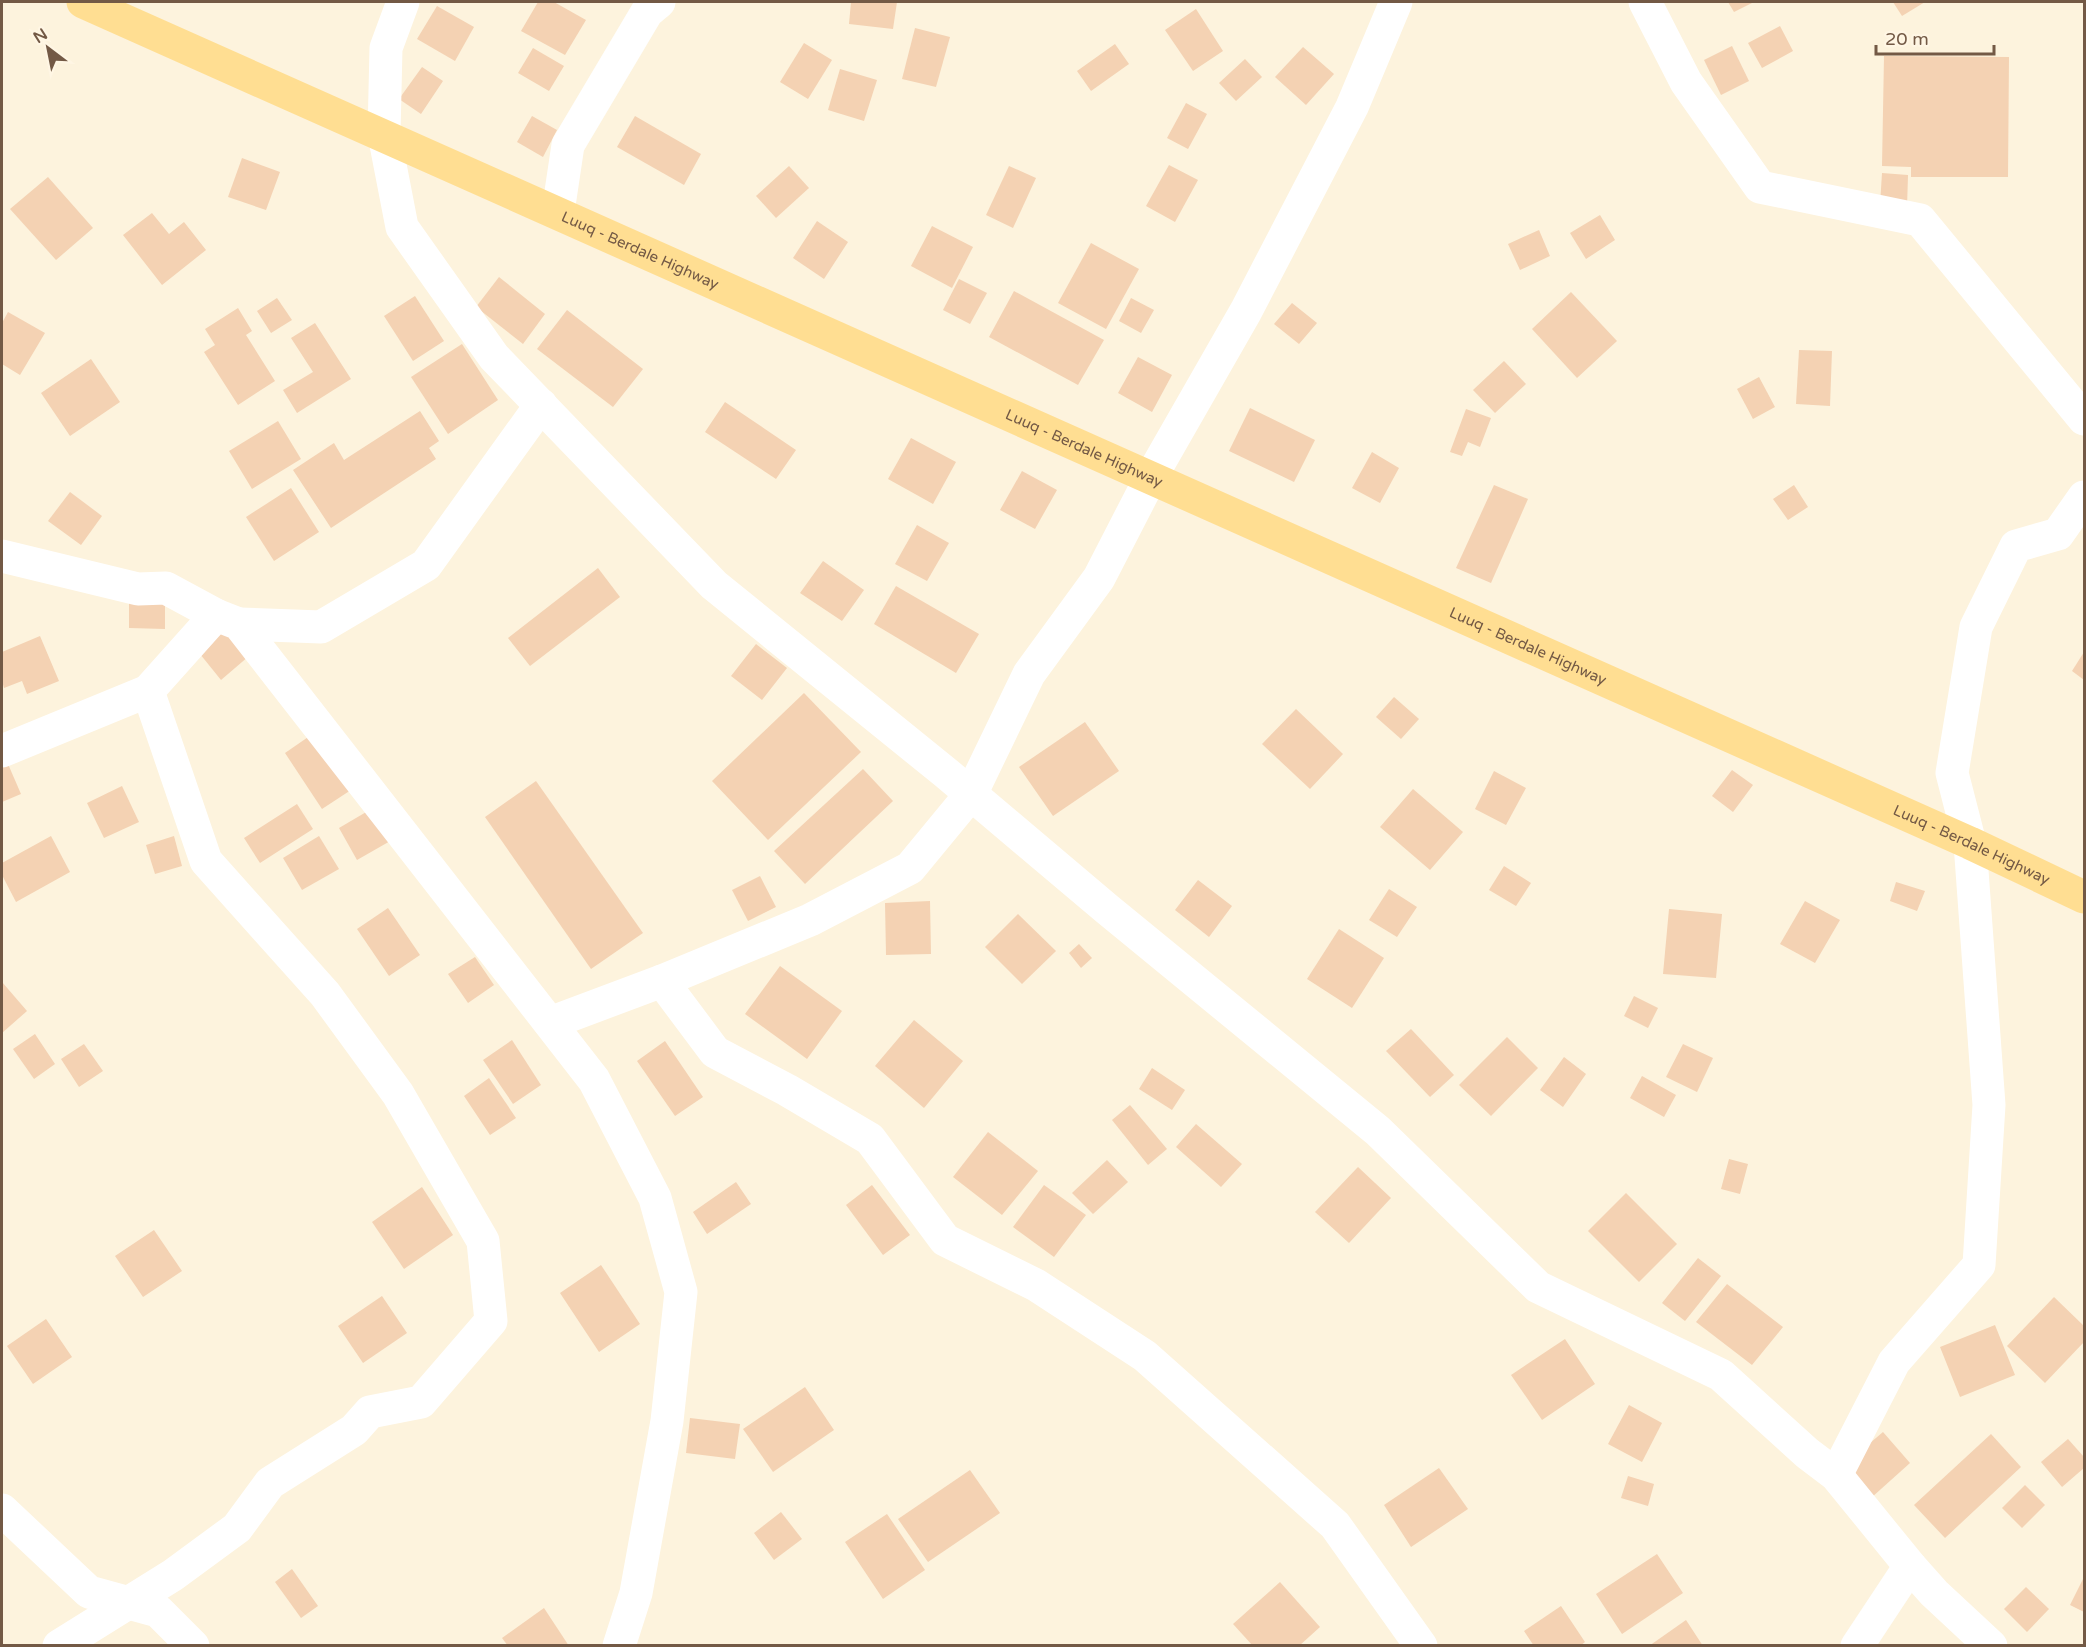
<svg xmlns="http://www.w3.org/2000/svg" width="2086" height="1647" font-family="'Varela Round',sans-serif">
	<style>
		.building { fill: #f4d2b3 }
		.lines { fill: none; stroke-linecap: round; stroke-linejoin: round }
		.street { stroke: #fff; stroke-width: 33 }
		.primary { stroke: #ffde92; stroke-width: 33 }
		.labels { text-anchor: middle; stroke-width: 5; stroke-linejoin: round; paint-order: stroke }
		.street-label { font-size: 15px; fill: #735945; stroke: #fff6e4 }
	</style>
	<rect width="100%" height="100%" fill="#fdf3dd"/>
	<g class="building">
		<path d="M538 2H554L586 20 565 55 521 31Z"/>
		<path d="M851 2H897L893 29 849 24Z"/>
		<path d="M1728 2H1754L1734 12Z"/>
		<path d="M1893 2H1925L1902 16Z"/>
		<path d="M437 6 474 27 455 61 417 39Z"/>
		<path d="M1196 9 1223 51 1193 71 1165 30Z"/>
		<path d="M1780 26 1793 51 1762 68 1748 43Z"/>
		<path d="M915 28 950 37 936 87 902 79Z"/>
		<path d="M804 43 832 60 808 99 780 82Z"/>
		<path d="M1115 44 1129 64 1091 91 1077 71Z"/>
		<path d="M1732 46 1749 81 1721 95 1704 60Z"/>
		<path d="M1303 47 1334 74 1306 105 1275 77Z"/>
		<path d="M533 48 564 66 549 91 518 73Z"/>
		<path d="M1884 56 2009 57 2008 177H1911V167L1882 166Z"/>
		<path d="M1245 59 1262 77 1236 101 1219 83Z"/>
		<path d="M422 67 443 81 421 114 399 99Z"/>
		<path d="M840 69 877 80 864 121 828 110Z"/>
		<path d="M1186 103 1207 114 1188 149 1167 138Z"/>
		<path d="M532 116 557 130 543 157 517 142Z"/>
		<path d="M635 116 701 154 684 185 617 147Z"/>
		<path d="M242 158 280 172 266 210 228 197Z"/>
		<path d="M1169 165 1198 180 1175 222 1146 206Z"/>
		<path d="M789 166 809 188 776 218 756 196Z"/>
		<path d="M1009 166 1036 178 1013 228 986 215Z"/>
		<path d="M1882 173 1908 175 1907 207 1880 205Z"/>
		<path d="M48 177 93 228 56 260 10 209Z"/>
		<path d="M152 213 169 234 184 222 206 250 162 285 123 235Z"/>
		<path d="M1600 215 1615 240 1586 259 1570 233Z"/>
		<path d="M817 221 848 242 824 279 793 258Z"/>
		<path d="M932 226 973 247 952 288 911 266Z"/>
		<path d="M1539 230 1550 256 1520 270 1508 244Z"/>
		<path d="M1091 243 1139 269 1106 329 1058 303Z"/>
		<path d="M499 277 545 314 523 344 476 307Z"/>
		<path d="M959 279 987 293 970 324 943 310Z"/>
		<path d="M1014 291 1104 340 1078 385 989 337Z"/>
		<path d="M1571 292 1617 341 1577 378 1532 329Z"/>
		<path d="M415 296 444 341 413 361 384 316Z"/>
		<path d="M277 298 292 320 271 333 257 311Z"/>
		<path d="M1131 298 1154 310 1141 333 1119 321Z"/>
		<path d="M1292 303 1317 323 1299 344 1274 324Z"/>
		<path d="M238 308 252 331 246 335 275 381 238 405 204 352 215 345 205 329Z"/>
		<path d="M567 310 643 369 613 407 537 349Z"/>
		<path d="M8 312 45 333 20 375 2 364V323Z"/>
		<path d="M315 323 351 379 297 413 283 390 313 372 291 338Z"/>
		<path d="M462 344 498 400 448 434 411 377Z"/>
		<path d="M1799 350 1832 351 1830 406 1796 404Z"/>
		<path d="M1138 357 1172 375 1152 412 1118 393Z"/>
		<path d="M91 359 120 402 70 436 41 393Z"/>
		<path d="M1504 361 1526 384 1495 413 1473 390Z"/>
		<path d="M1759 377 1775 407 1753 419 1737 389Z"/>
		<path d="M725 402 796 450 776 479 705 432Z"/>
		<path d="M1250 408 1315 440 1294 482 1229 451Z"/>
		<path d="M1466 409 1491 418 1480 447 1468 442 1462 456 1450 452Z"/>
		<path d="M420 411 439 441 429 448 436 459 331 528 293 470 334 443 344 460Z"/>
		<path d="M278 421 301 459 252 489 229 451Z"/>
		<path d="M911 438 956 462 933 504 888 479Z"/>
		<path d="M1372 452 1399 468 1380 503 1352 488Z"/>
		<path d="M1022 471 1057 490 1035 529 1000 510Z"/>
		<path d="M1494 485 1528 499 1491 583 1456 568Z"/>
		<path d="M1794 485 1808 507 1788 520 1773 499Z"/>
		<path d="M291 488 319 532 274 561 246 517Z"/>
		<path d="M70 492 102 516 81 545 48 521Z"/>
		<path d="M917 525 949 543 927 581 895 564Z"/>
		<path d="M823 561 864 590 842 621 800 593Z"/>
		<path d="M598 568 620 597 530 666 508 638Z"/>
		<path d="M896 586 979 634 956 673 874 624Z"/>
		<path d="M129 597H165V629L129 628Z"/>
		<path d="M225 626 249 656 221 680 196 649Z"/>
		<path d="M40 636 59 681 27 694 22 681 4 688 2 681V652Z"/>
		<path d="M756 644 787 668 762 700 731 676Z"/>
		<path d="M2084 652V680L2072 671Z"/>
		<path d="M804 693 861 752 768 840 712 781Z"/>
		<path d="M1394 697 1419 719 1401 739 1376 717Z"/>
		<path d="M1296 709 1343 754 1310 789 1262 744Z"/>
		<path d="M1085 722 1119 771 1053 816 1019 767Z"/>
		<path d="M314 733 351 790 322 809 285 753Z"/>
		<path d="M8 764 21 794 2 802V766Z"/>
		<path d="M863 769 893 801 805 884 774 851Z"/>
		<path d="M1732 770 1753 785 1733 812 1712 796Z"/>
		<path d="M1494 771 1526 788 1506 825 1475 809Z"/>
		<path d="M536 781 643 933 591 969 485 817Z"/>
		<path d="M122 786 139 822 104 838 87 803Z"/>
		<path d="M1413 789 1463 832 1430 870 1380 827Z"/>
		<path d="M297 804 313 829 260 863 244 838Z"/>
		<path d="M373 808 392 840 357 860 339 828Z"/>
		<path d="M51 836 70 872 16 902 2 875V863Z"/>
		<path d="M174 836 182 866 155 874 146 845Z"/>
		<path d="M319 836 339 869 302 890 283 858Z"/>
		<path d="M1504 866 1531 883 1516 906 1489 890Z"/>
		<path d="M760 876 776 907 748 921 732 890Z"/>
		<path d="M1198 880 1232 906 1209 937 1175 910Z"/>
		<path d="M1896 882 1925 891 1917 911 1890 901Z"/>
		<path d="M1389 889 1417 907 1397 937 1369 920Z"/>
		<path d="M930 901 931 954 886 955 885 903Z"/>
		<path d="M1805 901 1840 920 1815 963 1780 944Z"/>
		<path d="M388 908 420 955 389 976 357 929Z"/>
		<path d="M1669 909 1722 914 1716 978 1663 974Z"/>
		<path d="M1018 914 1056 951 1022 984 985 947Z"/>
		<path d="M1339 929 1384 958 1352 1008 1307 979Z"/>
		<path d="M1079 944 1092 958 1081 968 1069 953Z"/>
		<path d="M475 957 494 985 468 1003 448 974Z"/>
		<path d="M780 966 842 1011 807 1059 745 1014Z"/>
		<path d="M2 982 27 1011 2 1033Z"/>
		<path d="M1634 996 1658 1008 1648 1028 1624 1016Z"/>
		<path d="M914 1020 963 1061 924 1108 875 1066Z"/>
		<path d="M1411 1029 1454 1075 1430 1097 1386 1051Z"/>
		<path d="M35 1034 55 1064 34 1079 13 1049Z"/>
		<path d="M1507 1037 1538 1068 1491 1116 1459 1085Z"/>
		<path d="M512 1040 541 1085 513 1104 483 1060Z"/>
		<path d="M665 1041 703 1097 675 1116 637 1061Z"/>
		<path d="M84 1044 103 1071 79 1087 61 1059Z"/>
		<path d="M1683 1044 1713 1058 1697 1092 1666 1077Z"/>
		<path d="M1564 1057 1586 1074 1563 1107 1540 1090Z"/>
		<path d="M1152 1068 1185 1090 1172 1110 1139 1089Z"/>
		<path d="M1642 1076 1676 1095 1664 1117 1630 1098Z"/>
		<path d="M489 1078 516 1118 490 1135 464 1096Z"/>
		<path d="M1130 1105 1167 1149 1148 1165 1112 1120Z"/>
		<path d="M1196 1124 1242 1164 1221 1187 1176 1147Z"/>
		<path d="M988 1132 1038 1171 1002 1215 953 1177Z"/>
		<path d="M1729 1159 1748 1164 1740 1194 1721 1189Z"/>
		<path d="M1107 1160 1128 1182 1093 1214 1072 1193Z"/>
		<path d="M1358 1167 1391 1198 1349 1243 1315 1212Z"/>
		<path d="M736 1182 751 1204 707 1234 693 1212Z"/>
		<path d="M872 1185 910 1235 883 1255 846 1205Z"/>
		<path d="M1044 1185 1086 1215 1054 1257 1013 1227Z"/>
		<path d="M422 1187 453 1235 404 1269 372 1222Z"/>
		<path d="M1626 1193 1677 1244 1639 1282 1588 1231Z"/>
		<path d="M154 1230 182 1271 143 1297 115 1256Z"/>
		<path d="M1698 1258 1721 1276 1685 1321 1662 1303Z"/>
		<path d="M601 1265 640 1324 599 1352 560 1293Z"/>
		<path d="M1727 1284 1783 1327 1752 1365 1696 1322Z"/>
		<path d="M382 1296 407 1333 363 1363 338 1326Z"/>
		<path d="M2054 1297 2084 1326V1342L2045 1383 2007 1346Z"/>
		<path d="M46 1319 72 1357 33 1384 7 1346Z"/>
		<path d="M1995 1325 2015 1375 1960 1397 1940 1347Z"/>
		<path d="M1565 1339 1595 1384 1542 1420 1511 1375Z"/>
		<path d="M805 1387 834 1430 773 1472 743 1429Z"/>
		<path d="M1629 1405 1662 1423 1642 1462 1608 1444Z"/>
		<path d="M690 1418 740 1424 735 1459 686 1453Z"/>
		<path d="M1883 1432 1910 1463 1871 1498 1843 1466Z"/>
		<path d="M1991 1434 2021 1467 1945 1538 1914 1505Z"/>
		<path d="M2068 1439 2084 1457V1468L2062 1487 2041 1462Z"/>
		<path d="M1439 1468 1468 1509 1411 1547 1384 1505Z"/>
		<path d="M970 1470 1000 1513 928 1562 898 1519Z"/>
		<path d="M1628 1476 1654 1484 1648 1506 1621 1498Z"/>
		<path d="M2025 1485 2045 1505 2022 1528 2002 1508Z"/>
		<path d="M781 1512 802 1539 774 1560 754 1533Z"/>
		<path d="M887 1514 925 1570 883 1599 845 1542Z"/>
		<path d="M1657 1554 1683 1593 1622 1634 1596 1594Z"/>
		<path d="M292 1569 318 1606 301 1618 275 1582Z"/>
		<path d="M2084 1577V1612L2070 1605Z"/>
		<path d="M1280 1582 1320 1627 1299 1646H1253L1233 1624Z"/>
		<path d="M2026 1587 2049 1609 2027 1632 2004 1609Z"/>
		<path d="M1561 1606 1585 1642 1580 1646H1534L1524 1631Z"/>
		<path d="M544 1608 569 1646H508L502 1638Z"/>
		<path d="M1686 1620 1703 1646H1649Z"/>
	</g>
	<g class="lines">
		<g class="street">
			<path d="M403 2 386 48 384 134 402 227 494 357 714 585 946 773 1107 909 1378 1131 1538 1287 1721 1375 1807 1453 1836 1475 1910 1566 1934 1593 1991 1646"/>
			<path d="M1645 2 1686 82 1760 187 1920 220 2084 419"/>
			<path d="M558 212 568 145 647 12 659 2"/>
			<path d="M2 556 138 589 166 588 216 615 239 624 594 1080 655 1198 681 1292 667 1421 636 1593 619 1646"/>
			<path d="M239 624 321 627 426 565 541 405"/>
			<path d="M2 751 148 691"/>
			<path d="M662 981 715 1052 787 1090 870 1139 945 1240 1036 1285 1145 1356 1335 1525 1421 1646"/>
			<path d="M550 1023 662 981 810 920 910 868 971 794 1029 674 1099 578 1151 477 1246 311 1352 107 1396 2"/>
			<path d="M1836 1475 1894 1362 1979 1265 1989 1105 1970 843 1952 773 1976 627 2016 546 2058 534 2084 497"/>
			<path d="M2 1510 89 1592 158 1611 193 1646"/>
			<path d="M59 1646 173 1575 237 1528 270 1483 354 1430 370 1412 421 1402 491 1321 483 1241 398 1094 325 994 206 861 148 691 216 615"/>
			<path d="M1857 1646 1910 1566"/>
		</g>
		<path class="primary" id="s1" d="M83 2 1970 843 2084 897"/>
	</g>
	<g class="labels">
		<g class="street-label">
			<text dy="5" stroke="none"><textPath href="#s1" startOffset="610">Luuq - Berdale Highway</textPath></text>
			<text dy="5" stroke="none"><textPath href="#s1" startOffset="1096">Luuq - Berdale Highway</textPath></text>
			<text dy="5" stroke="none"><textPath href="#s1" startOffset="1582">Luuq - Berdale Highway</textPath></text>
			<text dy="5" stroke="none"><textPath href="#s1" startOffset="2068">Luuq - Berdale Highway</textPath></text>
		</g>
	</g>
	<rect width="2086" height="1647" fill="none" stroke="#735945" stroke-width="6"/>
	<g transform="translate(48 48) rotate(328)" stroke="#fff6e4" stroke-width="4.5" paint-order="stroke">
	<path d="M0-4.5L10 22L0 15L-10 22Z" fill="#735945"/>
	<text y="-9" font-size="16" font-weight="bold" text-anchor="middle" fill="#735945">N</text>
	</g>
	<path d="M1876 45v9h118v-9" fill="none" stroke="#735945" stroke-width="3"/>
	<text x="1885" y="45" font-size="18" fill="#735945" stroke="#fff6e4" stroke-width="4.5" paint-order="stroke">20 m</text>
</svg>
